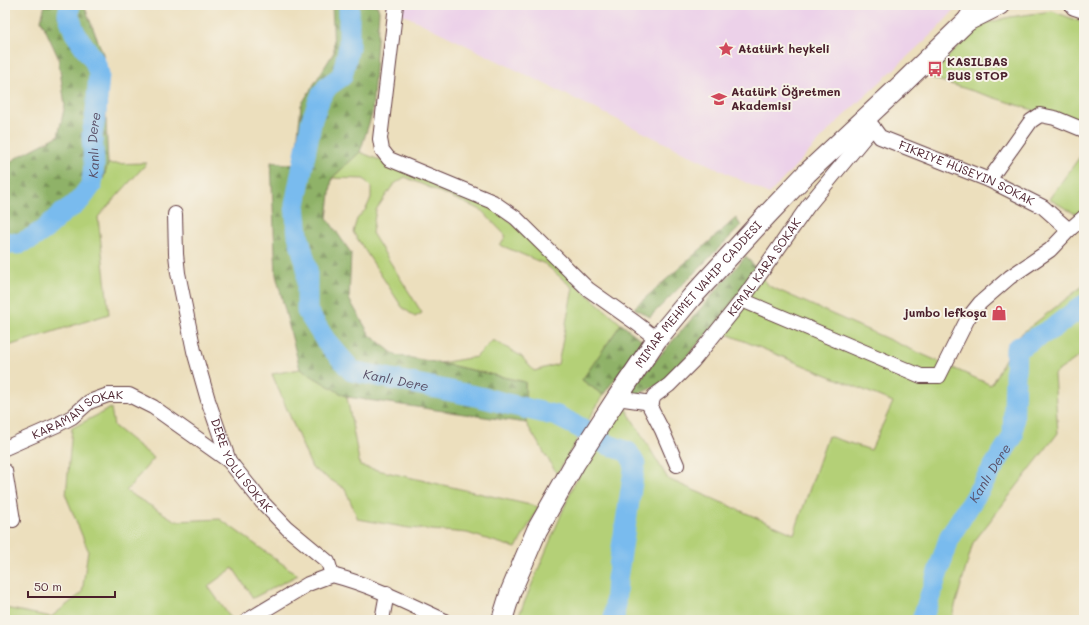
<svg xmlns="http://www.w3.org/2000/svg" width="1089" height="625" font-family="Mali,sans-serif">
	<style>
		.built { fill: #ecd1e9 }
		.grass { fill: #b4d077; stroke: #7f7851 }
		.forest { fill: url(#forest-firs); stroke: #6c684a }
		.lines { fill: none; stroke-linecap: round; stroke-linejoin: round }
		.river { stroke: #79bbee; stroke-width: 21 }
		.minor-casing { stroke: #623c41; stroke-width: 16 }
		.secondary-casing { stroke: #623c41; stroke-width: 22 }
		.minor { stroke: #fff; stroke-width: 14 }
		.secondary { stroke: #fff; stroke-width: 20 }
		.labels { text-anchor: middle; stroke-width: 4; stroke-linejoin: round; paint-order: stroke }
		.poi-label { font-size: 12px; font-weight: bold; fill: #4a1f2b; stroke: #f7f3e8; text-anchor: start }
		.street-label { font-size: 12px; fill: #4a1f2b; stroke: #f7f3e8 }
		.water-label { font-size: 13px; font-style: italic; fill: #584e66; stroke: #f7f3e8 }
	</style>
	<defs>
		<pattern id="forest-firs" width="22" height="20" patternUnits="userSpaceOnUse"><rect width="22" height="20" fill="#8fb268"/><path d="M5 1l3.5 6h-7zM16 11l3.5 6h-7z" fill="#779056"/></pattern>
	</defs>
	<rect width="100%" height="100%" fill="#f7f3e8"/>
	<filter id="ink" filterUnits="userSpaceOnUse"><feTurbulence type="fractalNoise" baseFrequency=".025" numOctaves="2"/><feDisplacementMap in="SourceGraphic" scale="8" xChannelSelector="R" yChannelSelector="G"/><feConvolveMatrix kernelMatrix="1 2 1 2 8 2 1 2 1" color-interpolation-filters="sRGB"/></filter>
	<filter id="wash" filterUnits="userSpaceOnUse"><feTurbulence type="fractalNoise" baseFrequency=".012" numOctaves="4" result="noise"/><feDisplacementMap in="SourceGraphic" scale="16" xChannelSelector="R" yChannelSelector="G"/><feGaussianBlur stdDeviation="0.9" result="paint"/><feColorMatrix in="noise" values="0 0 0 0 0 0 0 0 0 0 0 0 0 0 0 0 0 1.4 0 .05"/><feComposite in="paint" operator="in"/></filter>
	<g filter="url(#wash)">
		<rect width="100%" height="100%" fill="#ecdfbd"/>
		<path class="built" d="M384 5H959L935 31 836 123 769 194Z"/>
		<g class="grass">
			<path d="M1052 11 1084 23V126L928 77 980 25 1010 17Z"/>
			<path d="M1084 151V219L1049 199Z"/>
			<path d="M360 152 489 206 509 220 580 288 621 324 582 380 603 395 557 474 526 423 525 382 440 363 476 357 493 340 521 356 534 371 558 364 573 288 545 264 500 245 506 236 481 210 405 177 393 185 376 210 372 233 422 313 415 317 402 307 353 232 357 219 366 209 371 198V187L364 179 332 178Z"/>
			<path d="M147 163 98 217 109 314 5 347V247L103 179 108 164Z"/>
			<path d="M756 269 769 286 991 385 1017 337 1084 285V353L1054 374 1058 433 973 543 951 620H526L519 615 574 484 623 404 668 479 794 534 828 436 871 450 893 402 712 328Z"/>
			<path d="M300 369 347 397 360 466 539 507 516 548 467 533 409 528 358 519 345 489 312 468 272 374Z"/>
			<path d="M111 408 114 426 154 458 126 491 176 521 220 519 298 575 253 598 233 568 208 586 230 617 225 620H5V608L51 617 82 593 88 550 66 496 72 428Z"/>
		</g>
		<g class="forest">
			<path d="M45 5H84L103 54 108 164 103 179 5 247V167L16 158 58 136 65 105 58 57 41 20Z"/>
			<path d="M332 5H377L379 11 372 114 360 152 332 178 327 218 351 253 349 299 370 335 395 355 440 363 525 382 526 423 347 397 300 369 276 275 271 162 295 165 301 105 334 52Z"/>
			<path d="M736 218 741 226 650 317 634 308Z"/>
			<path d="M746 256 756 269 712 328 664 382 634 396 632 388Z"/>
			<path d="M621 324 643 341 603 395 582 380Z"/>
		</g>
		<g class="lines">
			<g class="river">
				<path id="s1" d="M349 5V47L342 76 328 86 321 96 312 119 295 205 298 235 307 268V311L326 341 352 371 480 397 557 416 579 427 606 444 628 452 635 464 617 579 614 620"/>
				<path id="s2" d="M5 242 18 244 32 238 45 229 62 213 73 206 81 199 92 184 94 163 92 135 96 113 99 74 95 62 75 33 68 14 70 5"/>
				<path id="s3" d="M922 620 950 536 1013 436 1016 349 1053 328 1084 305"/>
			</g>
		</g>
	</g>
	<g filter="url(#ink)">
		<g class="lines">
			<defs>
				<g id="minor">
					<path d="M396 5 380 139 382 150 389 159 493 202 516 218 588 289 636 323 657 339"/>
					<path id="s4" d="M867 119 880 137 989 180 1043 207 1069 230"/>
					<path d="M989 180 1031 121 1040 115 1055 118 1084 130"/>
					<path id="s5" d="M175 214 176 254 178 273 194 351 208 400 229 461 262 502 287 528 328 562 332 575"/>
					<path d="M742 300 921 376H939L968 318 980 303 1010 277 1050 250 1069 230 1084 217"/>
					<path d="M617 398 652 403"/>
					<path id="s6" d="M5 448 57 425 72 417 89 402 108 395H129L153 407 229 461"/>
					<path id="s7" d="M677 465 662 430 650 407 654 396 669 385 693 361 742 300 808 206 873 127"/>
					<path d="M5 471 13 520"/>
					<path d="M332 575C371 585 407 603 443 620"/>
					<path d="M248 620 308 584 332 575"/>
					<path d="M382 620 387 593"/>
				</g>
				<g id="secondary">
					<path d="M1075 5 1084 8"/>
					<path d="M967 21 999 5"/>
					<path id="s8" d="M502 620 511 591 537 530 575 463 617 398 657 339 691 298 766 216 807 173 900 86 967 21 977 5"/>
				</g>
			</defs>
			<use href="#minor" class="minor-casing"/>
			<use href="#secondary" class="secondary-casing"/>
			<use href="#minor" class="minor"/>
			<use href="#secondary" class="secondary"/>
		</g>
	</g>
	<defs>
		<symbol id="sight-bare" viewBox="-9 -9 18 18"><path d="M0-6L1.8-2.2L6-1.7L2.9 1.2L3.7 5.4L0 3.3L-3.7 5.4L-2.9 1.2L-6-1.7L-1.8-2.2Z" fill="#d1495b" stroke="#f7f3e8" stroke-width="2.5" paint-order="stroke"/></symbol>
		<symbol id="bus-bare" viewBox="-9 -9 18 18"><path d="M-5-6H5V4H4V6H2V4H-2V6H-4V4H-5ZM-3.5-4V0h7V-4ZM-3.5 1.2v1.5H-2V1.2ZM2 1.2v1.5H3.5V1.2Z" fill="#d1495b" stroke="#f7f3e8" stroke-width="2.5" paint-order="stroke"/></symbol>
		<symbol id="university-bare" viewBox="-9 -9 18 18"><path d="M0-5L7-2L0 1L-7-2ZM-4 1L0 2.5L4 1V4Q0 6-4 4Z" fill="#d1495b" stroke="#f7f3e8" stroke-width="2.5" paint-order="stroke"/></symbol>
		<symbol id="shop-bare" viewBox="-9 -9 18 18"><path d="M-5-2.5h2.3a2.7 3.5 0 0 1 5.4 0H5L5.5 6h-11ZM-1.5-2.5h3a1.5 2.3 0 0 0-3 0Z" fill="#d1495b" stroke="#f7f3e8" stroke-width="2.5" paint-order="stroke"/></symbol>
	</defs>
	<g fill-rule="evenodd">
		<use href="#sight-bare" x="715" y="38" width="22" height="22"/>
		<use href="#bus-bare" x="924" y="58" width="22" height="22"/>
		<use href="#university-bare" x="708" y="88" width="22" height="22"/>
		<use href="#shop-bare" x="988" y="302" width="22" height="22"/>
	</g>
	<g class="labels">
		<g class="poi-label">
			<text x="738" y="53">Atatürk heykeli</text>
			<text x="947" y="66">KASILBAS<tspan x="947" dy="14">BUS STOP</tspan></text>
			<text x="731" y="96">Atatürk Öğretmen<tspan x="731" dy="14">Akademisi</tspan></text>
			<text x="987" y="317" text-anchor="end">jumbo lefkoşa</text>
		</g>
		<g class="street-label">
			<text dy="4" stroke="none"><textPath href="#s4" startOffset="116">FIKRIYE HÜSEYIN SOKAK</textPath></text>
			<text dy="4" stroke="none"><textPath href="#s7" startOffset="246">KEMAL KARA SOKAK</textPath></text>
			<text dy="4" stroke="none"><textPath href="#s8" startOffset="383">MIMAR MEHMET VAHIP CADDESI</textPath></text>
			<text dy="4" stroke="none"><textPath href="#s6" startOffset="81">KARAMAN SOKAK</textPath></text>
			<text dy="4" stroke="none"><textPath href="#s5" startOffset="264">DERE YOLU SOKAK</textPath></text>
		</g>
		<g class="water-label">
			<text dy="5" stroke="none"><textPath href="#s2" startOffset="149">Kanlı Dere</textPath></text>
			<text dy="5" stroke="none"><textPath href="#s1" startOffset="441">Kanlı Dere</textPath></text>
			<text dy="5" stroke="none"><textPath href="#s3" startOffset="163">Kanlı Dere</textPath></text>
		</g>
	</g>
	<rect width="1089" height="625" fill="none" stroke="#f7f3e8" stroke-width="20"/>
	<path d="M28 591v6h87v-6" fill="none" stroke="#4a1f2b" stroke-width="2"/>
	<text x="34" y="591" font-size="12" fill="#4a1f2b" stroke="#f7f3e8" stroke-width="3" paint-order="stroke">50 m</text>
</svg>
